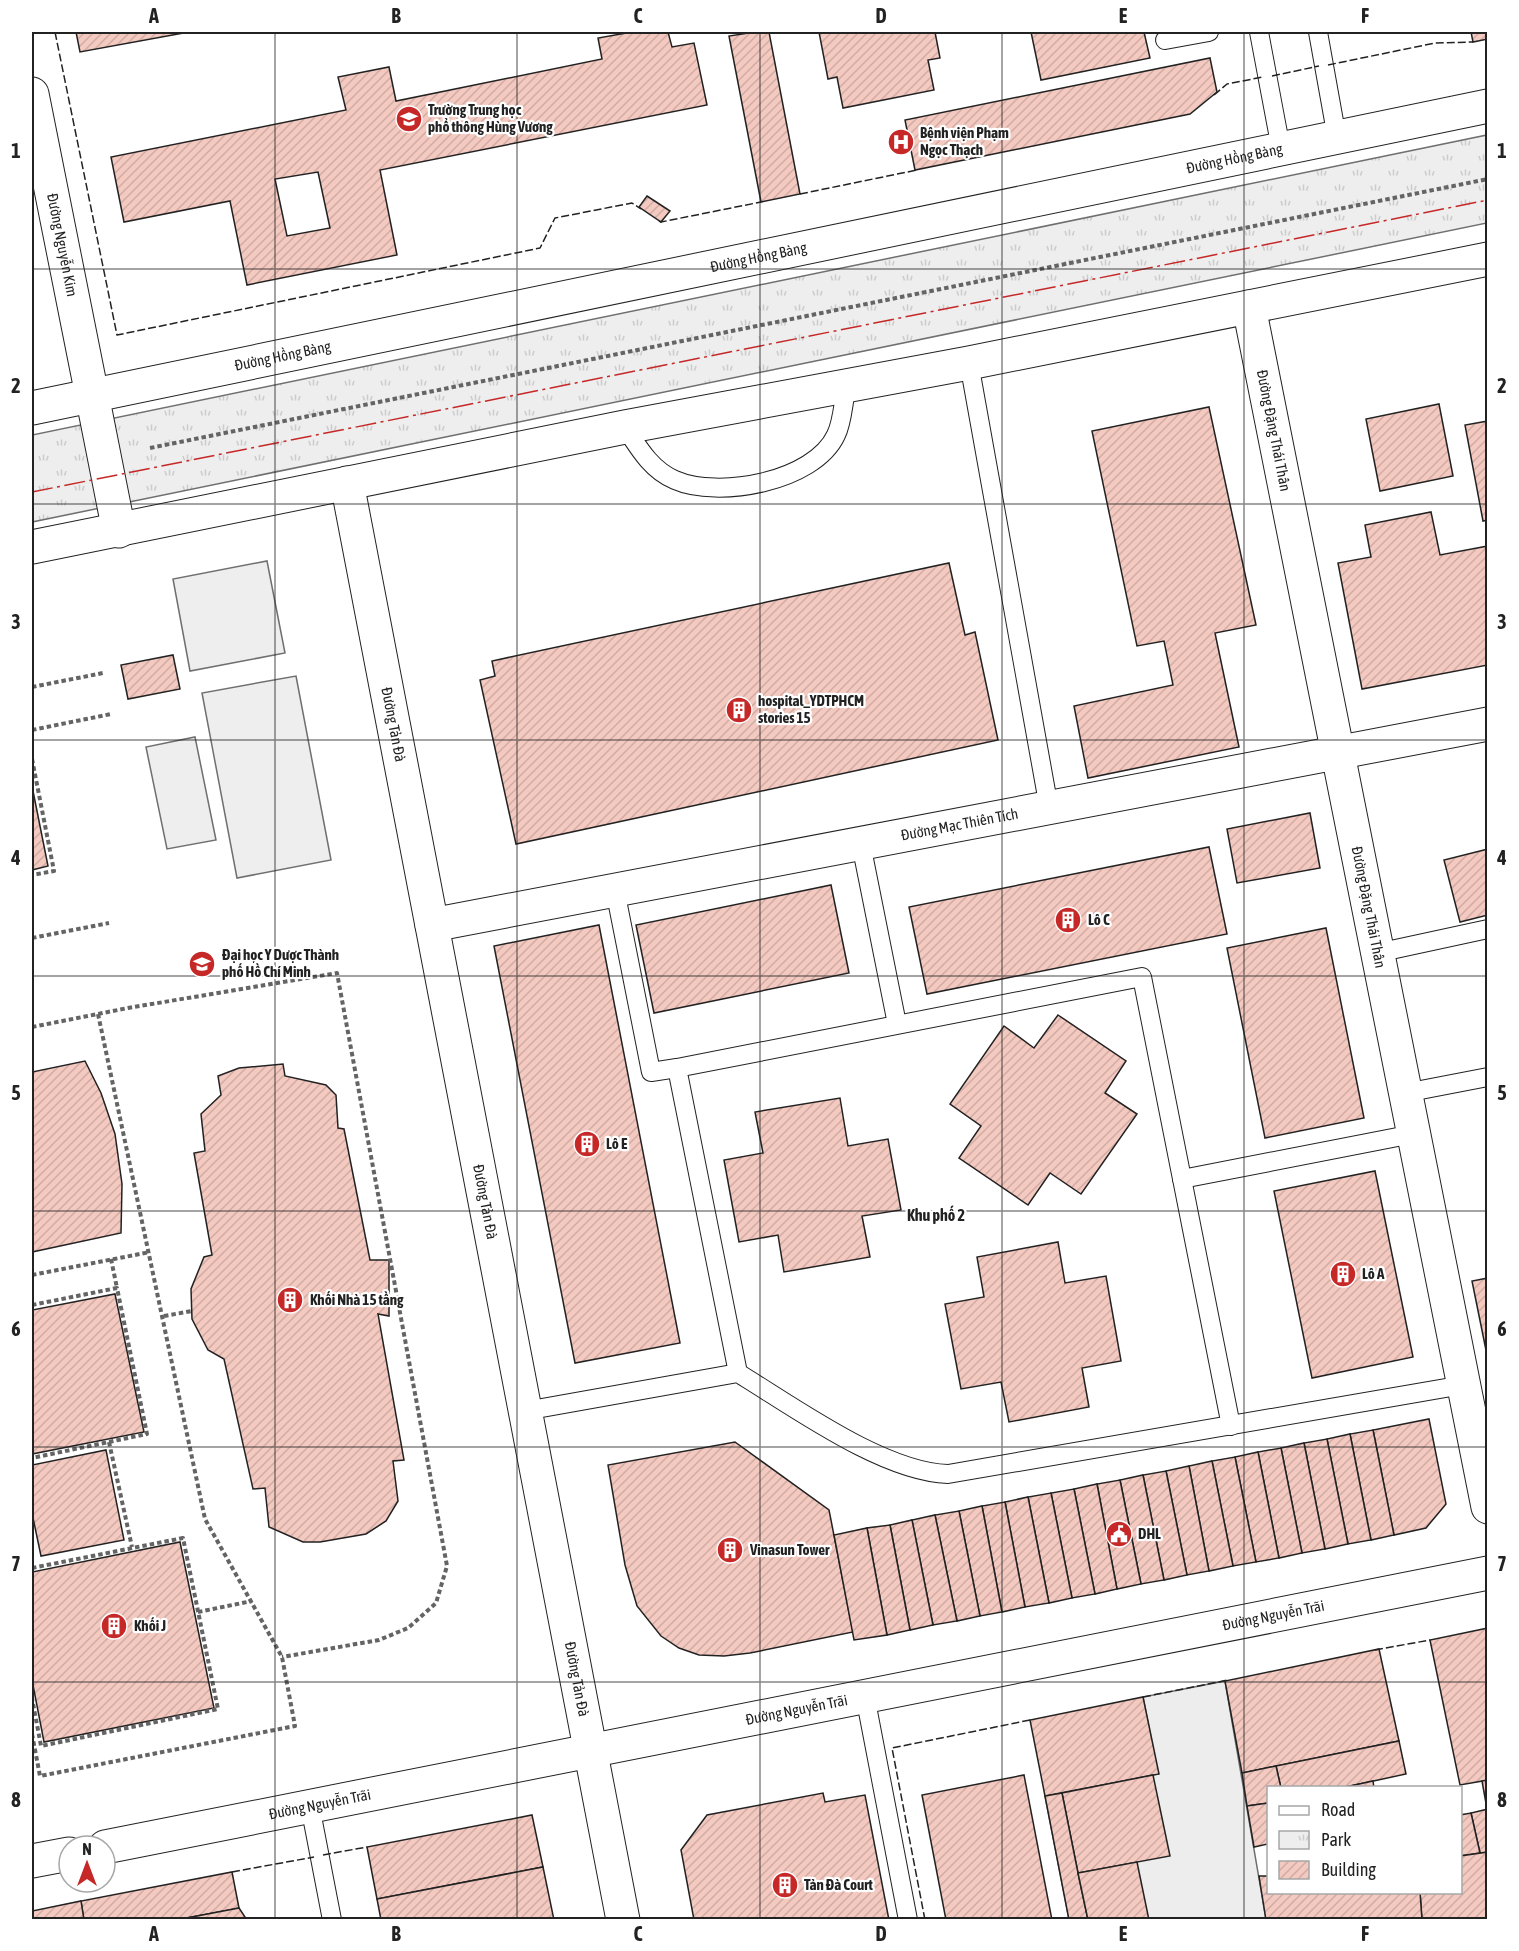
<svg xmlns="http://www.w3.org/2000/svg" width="1519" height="1951" font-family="'Asap Condensed',sans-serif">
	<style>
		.grass { fill: #eee; stroke: #6f6f6f; stroke-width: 1.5 }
		.park { fill: url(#park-tufts); stroke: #6f6f6f; stroke-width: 1.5 }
		.parking { fill: #ededed; stroke: #6f6f6f; stroke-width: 1.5 }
		.building { fill: url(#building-hatch); stroke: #222; stroke-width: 1.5; fill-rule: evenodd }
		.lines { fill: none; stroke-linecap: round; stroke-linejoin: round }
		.service-casing { stroke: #222; stroke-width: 20 }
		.minor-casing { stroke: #222; stroke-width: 35 }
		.tertiary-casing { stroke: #222; stroke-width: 35 }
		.secondary-casing { stroke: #222; stroke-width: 35 }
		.primary-casing { stroke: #222; stroke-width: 35 }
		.path { stroke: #646464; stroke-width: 4; stroke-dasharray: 4.5 3; stroke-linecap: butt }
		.service { stroke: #fff; stroke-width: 18 }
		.minor { stroke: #fff; stroke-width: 33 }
		.tertiary { stroke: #fff; stroke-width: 33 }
		.secondary { stroke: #fff; stroke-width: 33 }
		.primary { stroke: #fff; stroke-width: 33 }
		.fence { stroke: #222; stroke-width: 1.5; stroke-dasharray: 8 3; stroke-linecap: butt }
		.power { stroke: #c62828; stroke-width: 1.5; stroke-dasharray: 21 4.5 3 4.5; stroke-linecap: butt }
		.grid { fill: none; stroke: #222; stroke-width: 1.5; stroke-opacity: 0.55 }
		.labels { text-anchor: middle; stroke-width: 4.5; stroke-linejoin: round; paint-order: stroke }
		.poi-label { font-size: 15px; font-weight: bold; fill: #222; stroke: #fff; text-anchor: start }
		.street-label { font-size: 15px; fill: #222; stroke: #fff }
		.neighbourhood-label { font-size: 16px; font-weight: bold; fill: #222; stroke: #fff }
		.neatline { fill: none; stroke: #222; stroke-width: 2 }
		.grid-label { font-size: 20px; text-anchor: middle; font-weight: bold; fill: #222 }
	</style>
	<defs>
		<pattern id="park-tufts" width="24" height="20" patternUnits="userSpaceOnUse" patternTransform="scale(1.5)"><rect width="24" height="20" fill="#eee"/><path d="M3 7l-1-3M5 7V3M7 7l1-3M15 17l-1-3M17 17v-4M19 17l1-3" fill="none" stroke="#ccc"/></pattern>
		<pattern id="building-hatch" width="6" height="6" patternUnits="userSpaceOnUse" patternTransform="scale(1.5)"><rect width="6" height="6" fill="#f3c9c0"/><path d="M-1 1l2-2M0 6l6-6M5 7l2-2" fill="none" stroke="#d0aca5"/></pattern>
	</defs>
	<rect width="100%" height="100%" fill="#fff"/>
	<g class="grass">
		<path d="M267 561 285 653 190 671 173 579Z"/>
		<path d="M296 676 331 860 237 878 202 693Z"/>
		<path d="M195 737 216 840 167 849 146 747Z"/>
	</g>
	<path class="park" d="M1487 135V223L32 522V435Z"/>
	<path class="parking" d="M1225 1681 1266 1919H1069L1045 1796 1158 1774 1143 1697Z"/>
	<g class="building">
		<path d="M76 32H189L80 52Z"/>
		<path d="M632 32H668L672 47 694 43 707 105 380 170 397 255 247 285 230 201 124 222 111 157 346 110 338 77 389 67 396 101 602 59 598 38ZM318 172 330 228 287 236 275 179Z"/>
		<path d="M755 32H769L800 194 761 202 729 36Z"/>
		<path d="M819 32H935L940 58 928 60 934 90 843 108 837 77 828 79Z"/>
		<path d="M1031 32H1144L1150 58 1041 80Z"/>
		<path d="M1471 32H1488V39L1473 42Z"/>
		<path d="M1210 58 1217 92 1190 114 915 170 905 120Z"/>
		<path d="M647 196 670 211 661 222 639 207Z"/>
		<path d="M1439 404 1453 476 1380 491 1366 419Z"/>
		<path d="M1209 407 1256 625 1215 633 1239 747 1088 778 1074 706 1173 685 1164 641 1137 646 1092 431Z"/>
		<path d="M1488 421V520L1483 521 1465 425Z"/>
		<path d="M1431 512 1440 555 1488 546V665L1362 689 1338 563 1371 557 1365 525Z"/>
		<path d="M949 563 965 635 975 632 998 740 516 844 480 680 495 676 492 661Z"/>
		<path d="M173 655 180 689 128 699 121 665Z"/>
		<path d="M32 786 48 866 32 870Z"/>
		<path d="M1310 813 1320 868 1237 883 1227 829Z"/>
		<path d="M1209 847 1227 934 927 994 909 907Z"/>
		<path d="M1488 849V915L1460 922 1444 860Z"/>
		<path d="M831 885 849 973 654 1013 636 925Z"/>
		<path d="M599 925 680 1343 575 1363 494 946Z"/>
		<path d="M1326 928 1364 1118 1265 1138 1227 948Z"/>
		<path d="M1058 1015 1126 1061 1105 1093 1137 1114 1081 1194 1050 1173 1028 1205 959 1158 981 1126 950 1104 1004 1026 1034 1048Z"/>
		<path d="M85 1061 101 1093 115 1134 122 1184 121 1233 32 1252V1072Z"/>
		<path d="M283 1064 285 1076 326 1085 336 1095 338 1128 344 1129 370 1260H389V1316L378 1314 404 1460 393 1461 398 1501 386 1521 366 1534 320 1542H303L269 1527 265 1488 253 1489 224 1359 208 1350 192 1319 191 1289 204 1257 212 1255 194 1153 205 1151 201 1114 221 1095 218 1076 239 1068Z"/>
		<path d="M840 1098 848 1146 888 1139 901 1210 862 1216 870 1257 784 1272 778 1235 739 1242 724 1160 763 1153 755 1112Z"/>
		<path d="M1375 1171 1413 1357 1312 1378 1274 1191Z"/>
		<path d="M1058 1242 1065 1283 1106 1276 1121 1361 1082 1368 1089 1407 1009 1422 1001 1382 961 1389 945 1304 984 1297 977 1257Z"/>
		<path d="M1488 1278V1360L1472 1281Z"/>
		<path d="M115 1294 144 1432 32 1454V1310Z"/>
		<path d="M1429 1419 1446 1504 1426 1528 1394 1535 1373 1430Z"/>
		<path d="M1373 1430 1394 1535 1371 1540 1350 1434Z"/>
		<path d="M1350 1434 1371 1540 1348 1544 1327 1439Z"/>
		<path d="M1327 1439 1348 1544 1325 1549 1304 1443Z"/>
		<path d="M735 1442 829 1510 853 1632 750 1653 724 1656 699 1655 679 1648 661 1636 637 1606 625 1565 608 1465Z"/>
		<path d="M1304 1443 1325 1549 1302 1553 1281 1448Z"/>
		<path d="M1281 1448 1302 1553 1279 1558 1258 1452Z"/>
		<path d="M106 1450 124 1540 41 1556 32 1513V1465Z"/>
		<path d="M1258 1452 1279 1558 1256 1562 1235 1457Z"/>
		<path d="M1235 1457 1256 1562 1233 1566 1212 1461Z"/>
		<path d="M1212 1461 1233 1566 1209 1571 1189 1466Z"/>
		<path d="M1189 1466 1209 1571 1187 1575 1166 1471Z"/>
		<path d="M1166 1471 1187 1575 1164 1580 1143 1475Z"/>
		<path d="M1143 1475 1164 1580 1141 1584 1120 1480Z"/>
		<path d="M1120 1480 1141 1584 1117 1589 1097 1484Z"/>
		<path d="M1097 1484 1117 1589 1095 1594 1074 1489Z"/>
		<path d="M1074 1489 1095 1594 1072 1598 1051 1493Z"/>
		<path d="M1051 1493 1072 1598 1049 1603 1028 1497Z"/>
		<path d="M1028 1497 1049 1603 1025 1607 1005 1502Z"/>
		<path d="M1005 1502 1025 1607 1002 1612 982 1506Z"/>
		<path d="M982 1506 1002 1612 980 1616 959 1511Z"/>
		<path d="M959 1511 980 1616 957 1621 935 1515Z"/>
		<path d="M935 1515 957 1621 933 1625 912 1520Z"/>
		<path d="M912 1520 933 1625 910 1630 890 1525Z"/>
		<path d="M890 1525 910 1630 887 1635 867 1528Z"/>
		<path d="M867 1528 887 1635 854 1640 834 1535Z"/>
		<path d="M180 1542 214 1708 44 1742 32 1680V1572Z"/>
		<path d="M1488 1628V1780L1460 1785 1430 1640Z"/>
		<path d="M1379 1649 1399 1741 1242 1773 1225 1681Z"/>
		<path d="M1143 1697 1159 1774 1045 1796 1030 1720Z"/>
		<path d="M1399 1741 1406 1774 1341 1788H1281L1276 1766Z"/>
		<path d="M1276 1766 1281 1788H1268V1803L1247 1806 1242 1773Z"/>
		<path d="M1024 1775 1052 1920H946L922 1795Z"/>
		<path d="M1153 1775 1170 1856 1078 1873 1062 1793Z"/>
		<path d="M1488 1780V1809H1487L1482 1781Z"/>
		<path d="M1373 1781 1374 1788H1341Z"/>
		<path d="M823 1793 825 1802 865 1795 889 1920H694L681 1850 707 1815Z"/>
		<path d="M1062 1793 1078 1873 1088 1920H1069L1045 1796Z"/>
		<path d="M1268 1803V1844L1254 1847 1247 1806Z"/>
		<path d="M1488 1809V1852L1480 1853 1471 1813Z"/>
		<path d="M1471 1813 1480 1853 1460 1856V1815Z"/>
		<path d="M532 1815 543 1867 377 1899 367 1847Z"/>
		<path d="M1488 1852V1920H1422L1420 1892H1460V1856Z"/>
		<path d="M1137 1862 1149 1920H1088L1078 1873Z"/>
		<path d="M543 1867 554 1920H381L377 1899Z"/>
		<path d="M232 1872 239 1908 176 1920H84L81 1901Z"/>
		<path d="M1259 1876H1268V1892H1420L1422 1920H1266Z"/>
		<path d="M81 1901 84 1920H32V1911Z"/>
		<path d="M239 1908 247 1920H176Z"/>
	</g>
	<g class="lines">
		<defs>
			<g id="service">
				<path d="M1259 32 1281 149"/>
				<path d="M1318 32 1337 138"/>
				<path d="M1165 40 1209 32"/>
				<path d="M969 363 1049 808"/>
				<path d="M625 427C638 447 651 470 675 480 718 499 814 482 836 435 843 421 843 401 847 386"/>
				<path d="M861 844 897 1024"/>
				<path d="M615 890 651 1072 677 1068"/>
				<path d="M1377 953 1488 929"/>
				<path d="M1405 1093 1488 1077"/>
				<path d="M1182 1179 1413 1134"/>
				<path d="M738 1373 677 1068 1142 977 1231 1426"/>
				<path d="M525 1411 738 1373C794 1407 883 1472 948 1474L1463 1385"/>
				<path d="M865 1696 908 1920"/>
				<path d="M310 1806 332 1920"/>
			</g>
			<g id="minor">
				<path id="s1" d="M1249 307 1488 1507"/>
				<path id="s2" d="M432 925 1488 724"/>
			</g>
			<g id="tertiary">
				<path id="s3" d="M32 94 92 395"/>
				<path id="s4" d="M347 483 623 1920"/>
			</g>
			<g id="secondary">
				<path id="s5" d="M105 1847 1488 1573"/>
				<path d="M32 1861 69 1854"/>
			</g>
			<g id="primary">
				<path d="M92 395 119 531"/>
				<path id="s6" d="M32 408 1488 106"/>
				<path d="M32 547 625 427 969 363 1488 259"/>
			</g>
		</defs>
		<use href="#service" class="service-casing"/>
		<use href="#minor" class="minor-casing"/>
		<use href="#tertiary" class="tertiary-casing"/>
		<use href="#secondary" class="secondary-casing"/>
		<use href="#primary" class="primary-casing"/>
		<g class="path">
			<path d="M150 448 1488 179"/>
			<path d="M32 687 103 673"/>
			<path d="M32 730 111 714"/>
			<path d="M32 759 54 871 32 875"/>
			<path d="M32 938 109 923"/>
			<path d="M32 1027 128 1008 337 973 447 1566 436 1603 408 1628 379 1640 282 1657"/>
			<path d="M111 1259 117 1288"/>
			<path d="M32 1275 150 1252"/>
			<path d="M32 1305 117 1288 147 1434 32 1458"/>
			<path d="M164 1316 192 1311"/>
			<path d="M109 1442 132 1547"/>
			<path d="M32 1568 183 1538 218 1709 41 1746 32 1698"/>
			<path d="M198 1612 252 1601"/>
			<path d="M32 1734 40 1776 295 1726 282 1657 205 1519 98 1014"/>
		</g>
		<use href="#service" class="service"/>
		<use href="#minor" class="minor"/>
		<use href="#tertiary" class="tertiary"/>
		<use href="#secondary" class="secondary"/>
		<use href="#primary" class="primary"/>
		<g class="fence">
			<path d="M55 32 117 335 540 248 555 218 632 203 641 209"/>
			<path d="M1328 65 1435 43 1473 42"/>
			<path d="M1272 76 1319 66"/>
			<path d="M1214 95 1227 84 1263 77"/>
			<path d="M800 194 917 170"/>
			<path d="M659 221 661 222 761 202"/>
			<path d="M1375 1650 1430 1640"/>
			<path d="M1143 1697 1228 1680"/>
			<path d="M323 1855 367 1847"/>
			<path d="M232 1872 314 1857"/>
			<path d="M925 1920 892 1748 1030 1720"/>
		</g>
		<path class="power" d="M32 492 1488 200"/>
	</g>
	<path class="grid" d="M275 32V1920M517 32V1920M760 32V1920M1002 32V1920M1244 32V1920M32 269H1488M32 504H1488M32 740H1488M32 976H1488M32 1211H1488M32 1447H1488M32 1682H1488"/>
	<defs>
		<symbol id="school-disc" viewBox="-11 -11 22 22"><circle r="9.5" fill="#c62828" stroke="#fff"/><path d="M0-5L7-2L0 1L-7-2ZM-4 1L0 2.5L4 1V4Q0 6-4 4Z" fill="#fff"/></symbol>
		<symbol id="hospital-disc" viewBox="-11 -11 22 22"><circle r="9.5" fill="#c62828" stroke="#fff"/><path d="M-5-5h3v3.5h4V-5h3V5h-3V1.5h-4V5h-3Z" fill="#fff"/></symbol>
		<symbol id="building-disc" viewBox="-11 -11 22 22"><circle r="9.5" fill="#c62828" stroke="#fff"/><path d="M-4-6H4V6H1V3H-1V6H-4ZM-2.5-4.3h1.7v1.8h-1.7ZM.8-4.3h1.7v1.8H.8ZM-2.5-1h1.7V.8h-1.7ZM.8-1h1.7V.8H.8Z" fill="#fff"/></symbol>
		<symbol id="university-disc" viewBox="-11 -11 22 22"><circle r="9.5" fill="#c62828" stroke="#fff"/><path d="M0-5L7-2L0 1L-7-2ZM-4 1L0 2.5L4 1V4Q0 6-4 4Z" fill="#fff"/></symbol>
		<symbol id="civic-disc" viewBox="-11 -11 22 22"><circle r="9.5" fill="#c62828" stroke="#fff"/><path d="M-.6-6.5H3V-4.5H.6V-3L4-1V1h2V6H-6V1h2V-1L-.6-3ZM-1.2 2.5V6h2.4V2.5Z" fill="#fff"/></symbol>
	</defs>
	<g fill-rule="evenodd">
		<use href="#school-disc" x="394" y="104" width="30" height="30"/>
		<use href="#hospital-disc" x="886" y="127" width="30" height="30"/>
		<use href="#building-disc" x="724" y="695" width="30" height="30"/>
		<use href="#building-disc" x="1053" y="905" width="30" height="30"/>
		<use href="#university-disc" x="187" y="949" width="30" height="30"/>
		<use href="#building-disc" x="572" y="1129" width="30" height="30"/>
		<use href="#building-disc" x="1328" y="1259" width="30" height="30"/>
		<use href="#building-disc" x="275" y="1285" width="30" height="30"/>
		<use href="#civic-disc" x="1104" y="1519" width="30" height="30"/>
		<use href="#building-disc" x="715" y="1535" width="30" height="30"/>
		<use href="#building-disc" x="99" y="1611" width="30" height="30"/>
		<use href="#building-disc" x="770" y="1870" width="30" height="30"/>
	</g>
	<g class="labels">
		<g class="poi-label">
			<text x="428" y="115">Trường Trung học<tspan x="428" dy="17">phổ thông Hùng Vương</tspan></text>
			<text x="920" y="138">Bệnh viện Phạm<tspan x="920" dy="17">Ngọc Thạch</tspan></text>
			<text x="758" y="706">hospital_YDTPHCM<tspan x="758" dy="17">stories 15</tspan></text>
			<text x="1088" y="925">Lô C</text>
			<text x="222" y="960">Đại học Y Dược Thành<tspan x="222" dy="17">phố Hồ Chí Minh</tspan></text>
			<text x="606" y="1149">Lô E</text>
			<text x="1362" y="1279">Lô A</text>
			<text x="310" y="1305">Khối Nhà 15 tầng</text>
			<text x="1138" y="1539">DHL</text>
			<text x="750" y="1555">Vinasun Tower</text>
			<text x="134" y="1631">Khối J</text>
			<text x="804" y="1890">Tản Đà Court</text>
		</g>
		<g class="street-label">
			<text dy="5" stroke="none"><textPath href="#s6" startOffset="1228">Đường Hồng Bàng</textPath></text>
			<text dy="5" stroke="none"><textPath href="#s3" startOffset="154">Đường Nguyễn Kim</textPath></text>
			<text dy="5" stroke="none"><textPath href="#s6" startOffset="742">Đường Hồng Bàng</textPath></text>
			<text dy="5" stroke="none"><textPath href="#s6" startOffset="256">Đường Hồng Bàng</textPath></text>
			<text dy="5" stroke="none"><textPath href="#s1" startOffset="126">Đường Đặng Thái Thân</textPath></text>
			<text dy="5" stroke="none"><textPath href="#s4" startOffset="246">Đường Tản Đà</textPath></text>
			<text dy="5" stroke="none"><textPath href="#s2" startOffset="537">Đường Mạc Thiên Tích</textPath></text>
			<text dy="5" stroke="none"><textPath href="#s1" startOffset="612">Đường Đặng Thái Thân</textPath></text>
			<text dy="5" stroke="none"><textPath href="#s4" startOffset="732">Đường Tản Đà</textPath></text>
			<text dy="5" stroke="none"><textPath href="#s5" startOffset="1191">Đường Nguyễn Trãi</textPath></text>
			<text dy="5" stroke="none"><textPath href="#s4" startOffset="1218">Đường Tản Đà</textPath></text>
			<text dy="5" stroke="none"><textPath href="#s5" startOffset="705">Đường Nguyễn Trãi</textPath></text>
			<text dy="5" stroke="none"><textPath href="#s5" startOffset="219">Đường Nguyễn Trãi</textPath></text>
		</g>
		<g class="neighbourhood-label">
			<text x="936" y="1221">Khu phố 2</text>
		</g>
	</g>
	<rect width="1519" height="1951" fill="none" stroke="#ffffff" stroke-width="66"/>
	<rect x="1267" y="1786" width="195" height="108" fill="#ffffff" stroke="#a7a7a7" stroke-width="1.5"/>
	<rect x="1279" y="1806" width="30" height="9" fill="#ffffff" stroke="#a7a7a7" stroke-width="1.5"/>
	<text x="1321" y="1816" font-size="18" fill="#222222">Road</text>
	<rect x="1279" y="1831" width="30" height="18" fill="url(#park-tufts)" stroke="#a7a7a7" stroke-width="1.5"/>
	<text x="1321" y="1846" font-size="18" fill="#222222">Park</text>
	<rect x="1279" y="1861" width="30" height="18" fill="url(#building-hatch)" stroke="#a7a7a7" stroke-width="1.5"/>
	<text x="1321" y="1876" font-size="18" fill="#222222">Building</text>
	<g transform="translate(87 1864)"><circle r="28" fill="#ffffff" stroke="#a7a7a7" stroke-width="1.5"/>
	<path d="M0-4.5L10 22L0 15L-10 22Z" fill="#c62828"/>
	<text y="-9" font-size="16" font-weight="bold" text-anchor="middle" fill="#222222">N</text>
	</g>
	<rect x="33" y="33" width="1453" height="1885" class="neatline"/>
	<g class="grid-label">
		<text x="154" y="23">A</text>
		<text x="396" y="23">B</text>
		<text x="638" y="23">C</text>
		<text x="881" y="23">D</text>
		<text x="1123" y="23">E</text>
		<text x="1365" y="23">F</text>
		<text x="16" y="158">1</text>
		<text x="1502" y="158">1</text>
		<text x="16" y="393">2</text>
		<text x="1502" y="393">2</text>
		<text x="16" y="629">3</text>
		<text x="1502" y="629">3</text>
		<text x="16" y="865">4</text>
		<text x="1502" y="865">4</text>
		<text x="16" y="1100">5</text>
		<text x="1502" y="1100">5</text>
		<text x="16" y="1336">6</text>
		<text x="1502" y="1336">6</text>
		<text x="16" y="1571">7</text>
		<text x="1502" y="1571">7</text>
		<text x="16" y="1807">8</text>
		<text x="1502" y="1807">8</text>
		<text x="154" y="1941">A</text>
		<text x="396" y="1941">B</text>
		<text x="638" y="1941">C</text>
		<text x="881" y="1941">D</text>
		<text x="1123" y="1941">E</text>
		<text x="1365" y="1941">F</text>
	</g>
</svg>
